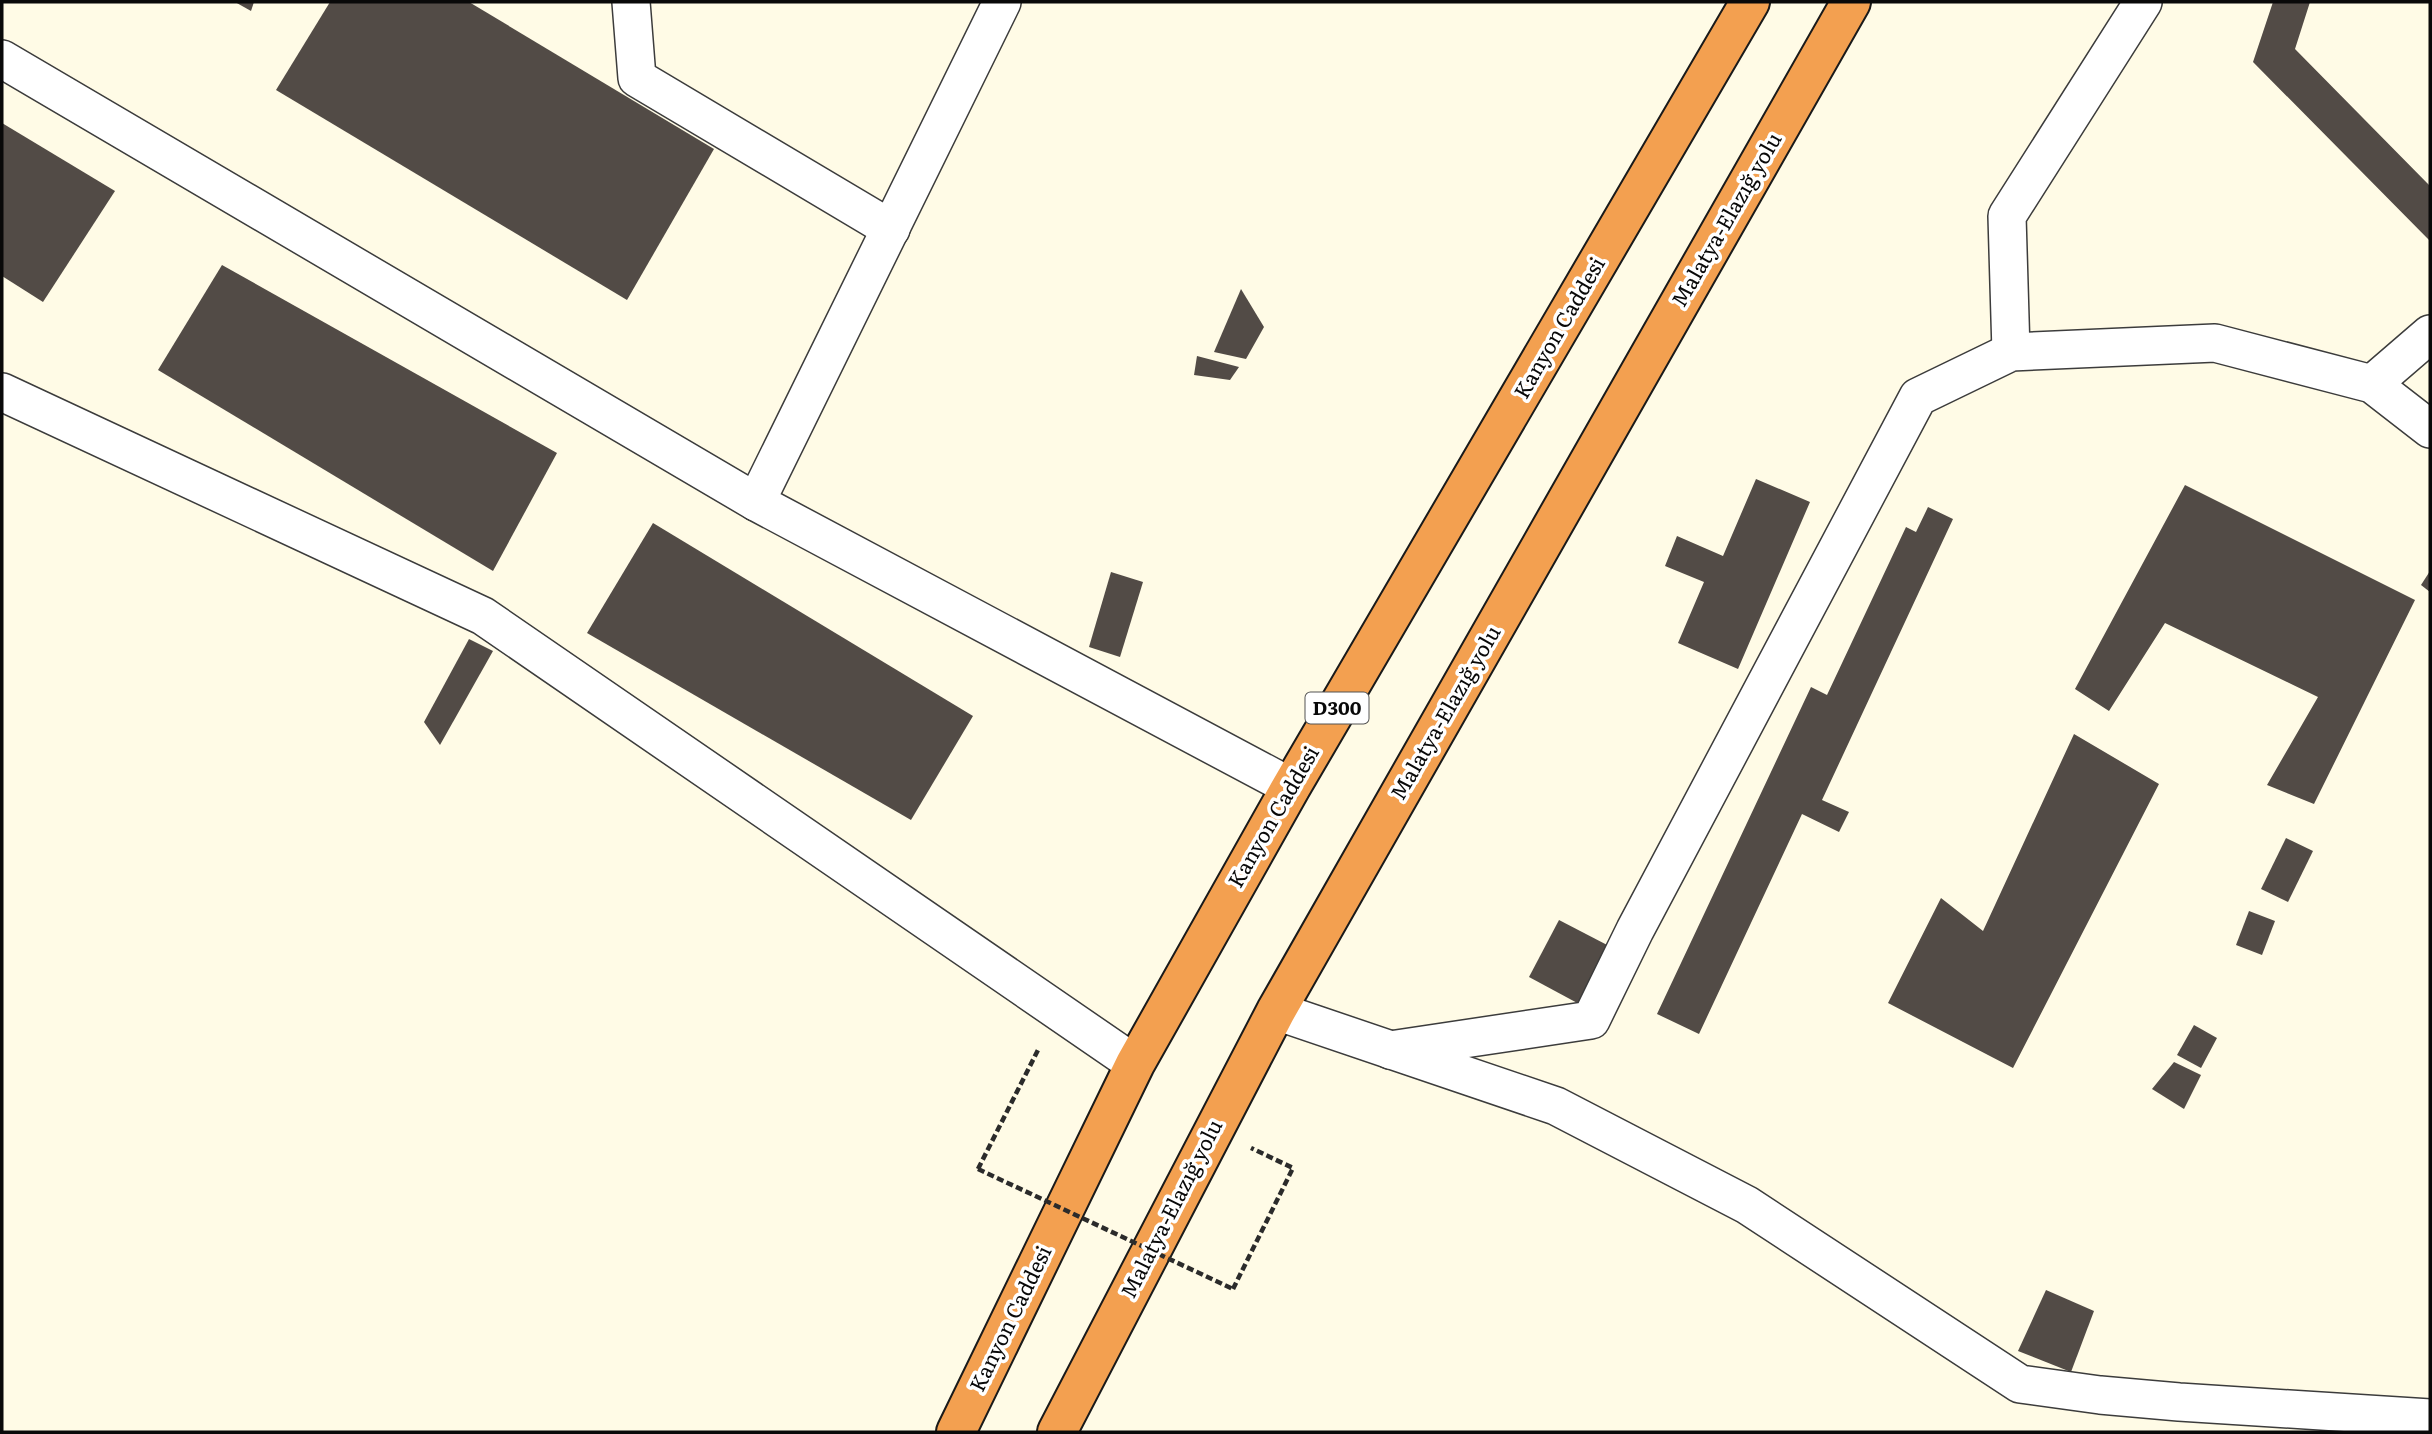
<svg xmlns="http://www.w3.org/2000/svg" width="2432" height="1434" font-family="Literata,serif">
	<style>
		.building { fill: #524b46 }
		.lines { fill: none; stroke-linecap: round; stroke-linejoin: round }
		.street-casing { stroke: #3c3c3c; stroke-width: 40 }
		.highway-casing { stroke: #1a1a1a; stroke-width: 42 }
		.path { stroke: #2b2b2b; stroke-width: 4.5; stroke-dasharray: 7 3.5; stroke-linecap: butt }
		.street { stroke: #fff; stroke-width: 37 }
		.highway { stroke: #f3a050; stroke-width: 38 }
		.path-bridge { stroke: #2b2b2b; stroke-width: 4.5; stroke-dasharray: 7 3.5; stroke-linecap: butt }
		.labels { text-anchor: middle; stroke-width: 7; stroke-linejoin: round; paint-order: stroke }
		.shield { fill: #fff; stroke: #535353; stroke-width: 2 }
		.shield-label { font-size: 19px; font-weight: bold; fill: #090909 }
		.street-label { font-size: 21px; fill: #090909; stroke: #fff }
	</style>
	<rect width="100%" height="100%" fill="#fffbe6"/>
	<g class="building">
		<path d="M235 2H254L251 11Z"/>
		<path d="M330 2H469L714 149 627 300 276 90Z"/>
		<path d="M2273 2H2310L2295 49 2430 186V241L2253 62Z"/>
		<path d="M2 123 115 191 43 302 2 276Z"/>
		<path d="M222 265 557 453 493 571 158 370Z"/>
		<path d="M1241 289 1264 327 1246 359 1214 352Z"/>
		<path d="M1197 356 1239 367 1230 380 1194 375Z"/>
		<path d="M1756 479 1810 502 1738 669 1678 643 1704 582 1665 566 1677 536 1723 556Z"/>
		<path d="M2185 485 2415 600 2314 804 2267 785 2318 697 2165 623 2109 711 2075 689Z"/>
		<path d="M1928 507 1953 519 1822 800 1849 812 1839 832 1802 814 1699 1034 1657 1014 1811 687 1827 695 1906 527 1916 532Z"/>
		<path d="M653 523 973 716 911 820 587 633Z"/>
		<path d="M2430 571V592L2421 585Z"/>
		<path d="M1111 572 1143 582 1120 657 1089 647Z"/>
		<path d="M469 639 493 651 440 745 424 722Z"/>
		<path d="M2074 734 2159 784 2013 1068 1888 1003 1941 898 1983 931Z"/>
		<path d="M2286 838 2313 851 2288 902 2261 889Z"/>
		<path d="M2249 911 2275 921 2262 955 2236 945Z"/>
		<path d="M1559 920 1611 947 1581 1005 1529 977Z"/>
		<path d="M2194 1025 2217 1038 2201 1068 2177 1055Z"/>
		<path d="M2174 1062 2201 1075 2184 1109 2152 1089Z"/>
		<path d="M2046 1290 2094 1311 2071 1372 2018 1351Z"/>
	</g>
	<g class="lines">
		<defs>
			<g id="street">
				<path d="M631 2 637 78 891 229"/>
				<path d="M1002 2 756 502 1291 787"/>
				<path d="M2 59 756 502"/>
				<path d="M2011 352 2007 216 2143 2"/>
				<path d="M2372 384 2430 334"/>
				<path d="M2 392 483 616 1135 1064"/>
				<path d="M1276 1011 1556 1106 1747 1205 2020 1384 2100 1395 2179 1402 2430 1418"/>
				<path d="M1390 1050 1591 1020 1635 930 1918 397 2011 352 2215 343 2372 384 2430 429"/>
			</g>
			<g id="highway">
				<path d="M956 1432 1135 1064 1291 787 1750 2"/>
				<path d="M1057 1432 1276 1011 1851 2"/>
			</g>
		</defs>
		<use href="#street" class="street-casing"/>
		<use href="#highway" class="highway-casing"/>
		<g class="path">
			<path d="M978 1169 1039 1048"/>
			<path d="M1233 1289 1293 1168 1251 1148"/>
		</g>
		<use href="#street" class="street"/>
		<use href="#highway" class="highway"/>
		<path class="path-bridge" d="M978 1169 1233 1289"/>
	</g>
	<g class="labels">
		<rect class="shield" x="1305.5" y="692.5" width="63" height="31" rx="5"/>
		<g class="shield-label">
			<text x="1337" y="715">D300</text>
		</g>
		<g class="street-label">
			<text transform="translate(1727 220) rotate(-60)" y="7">Malatya-Elazığ yolu</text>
			<text transform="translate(1560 328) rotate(-60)" y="7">Kanyon Caddesi</text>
			<text transform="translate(1446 713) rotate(-60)" y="7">Malatya-Elazığ yolu</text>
			<text transform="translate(1274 817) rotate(-60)" y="7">Kanyon Caddesi</text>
			<text transform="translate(1172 1209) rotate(-63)" y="7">Malatya-Elazığ yolu</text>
			<text transform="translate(1011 1319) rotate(-64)" y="7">Kanyon Caddesi</text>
		</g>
	</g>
	<rect width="2432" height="1434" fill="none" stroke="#090909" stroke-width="7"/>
</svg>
